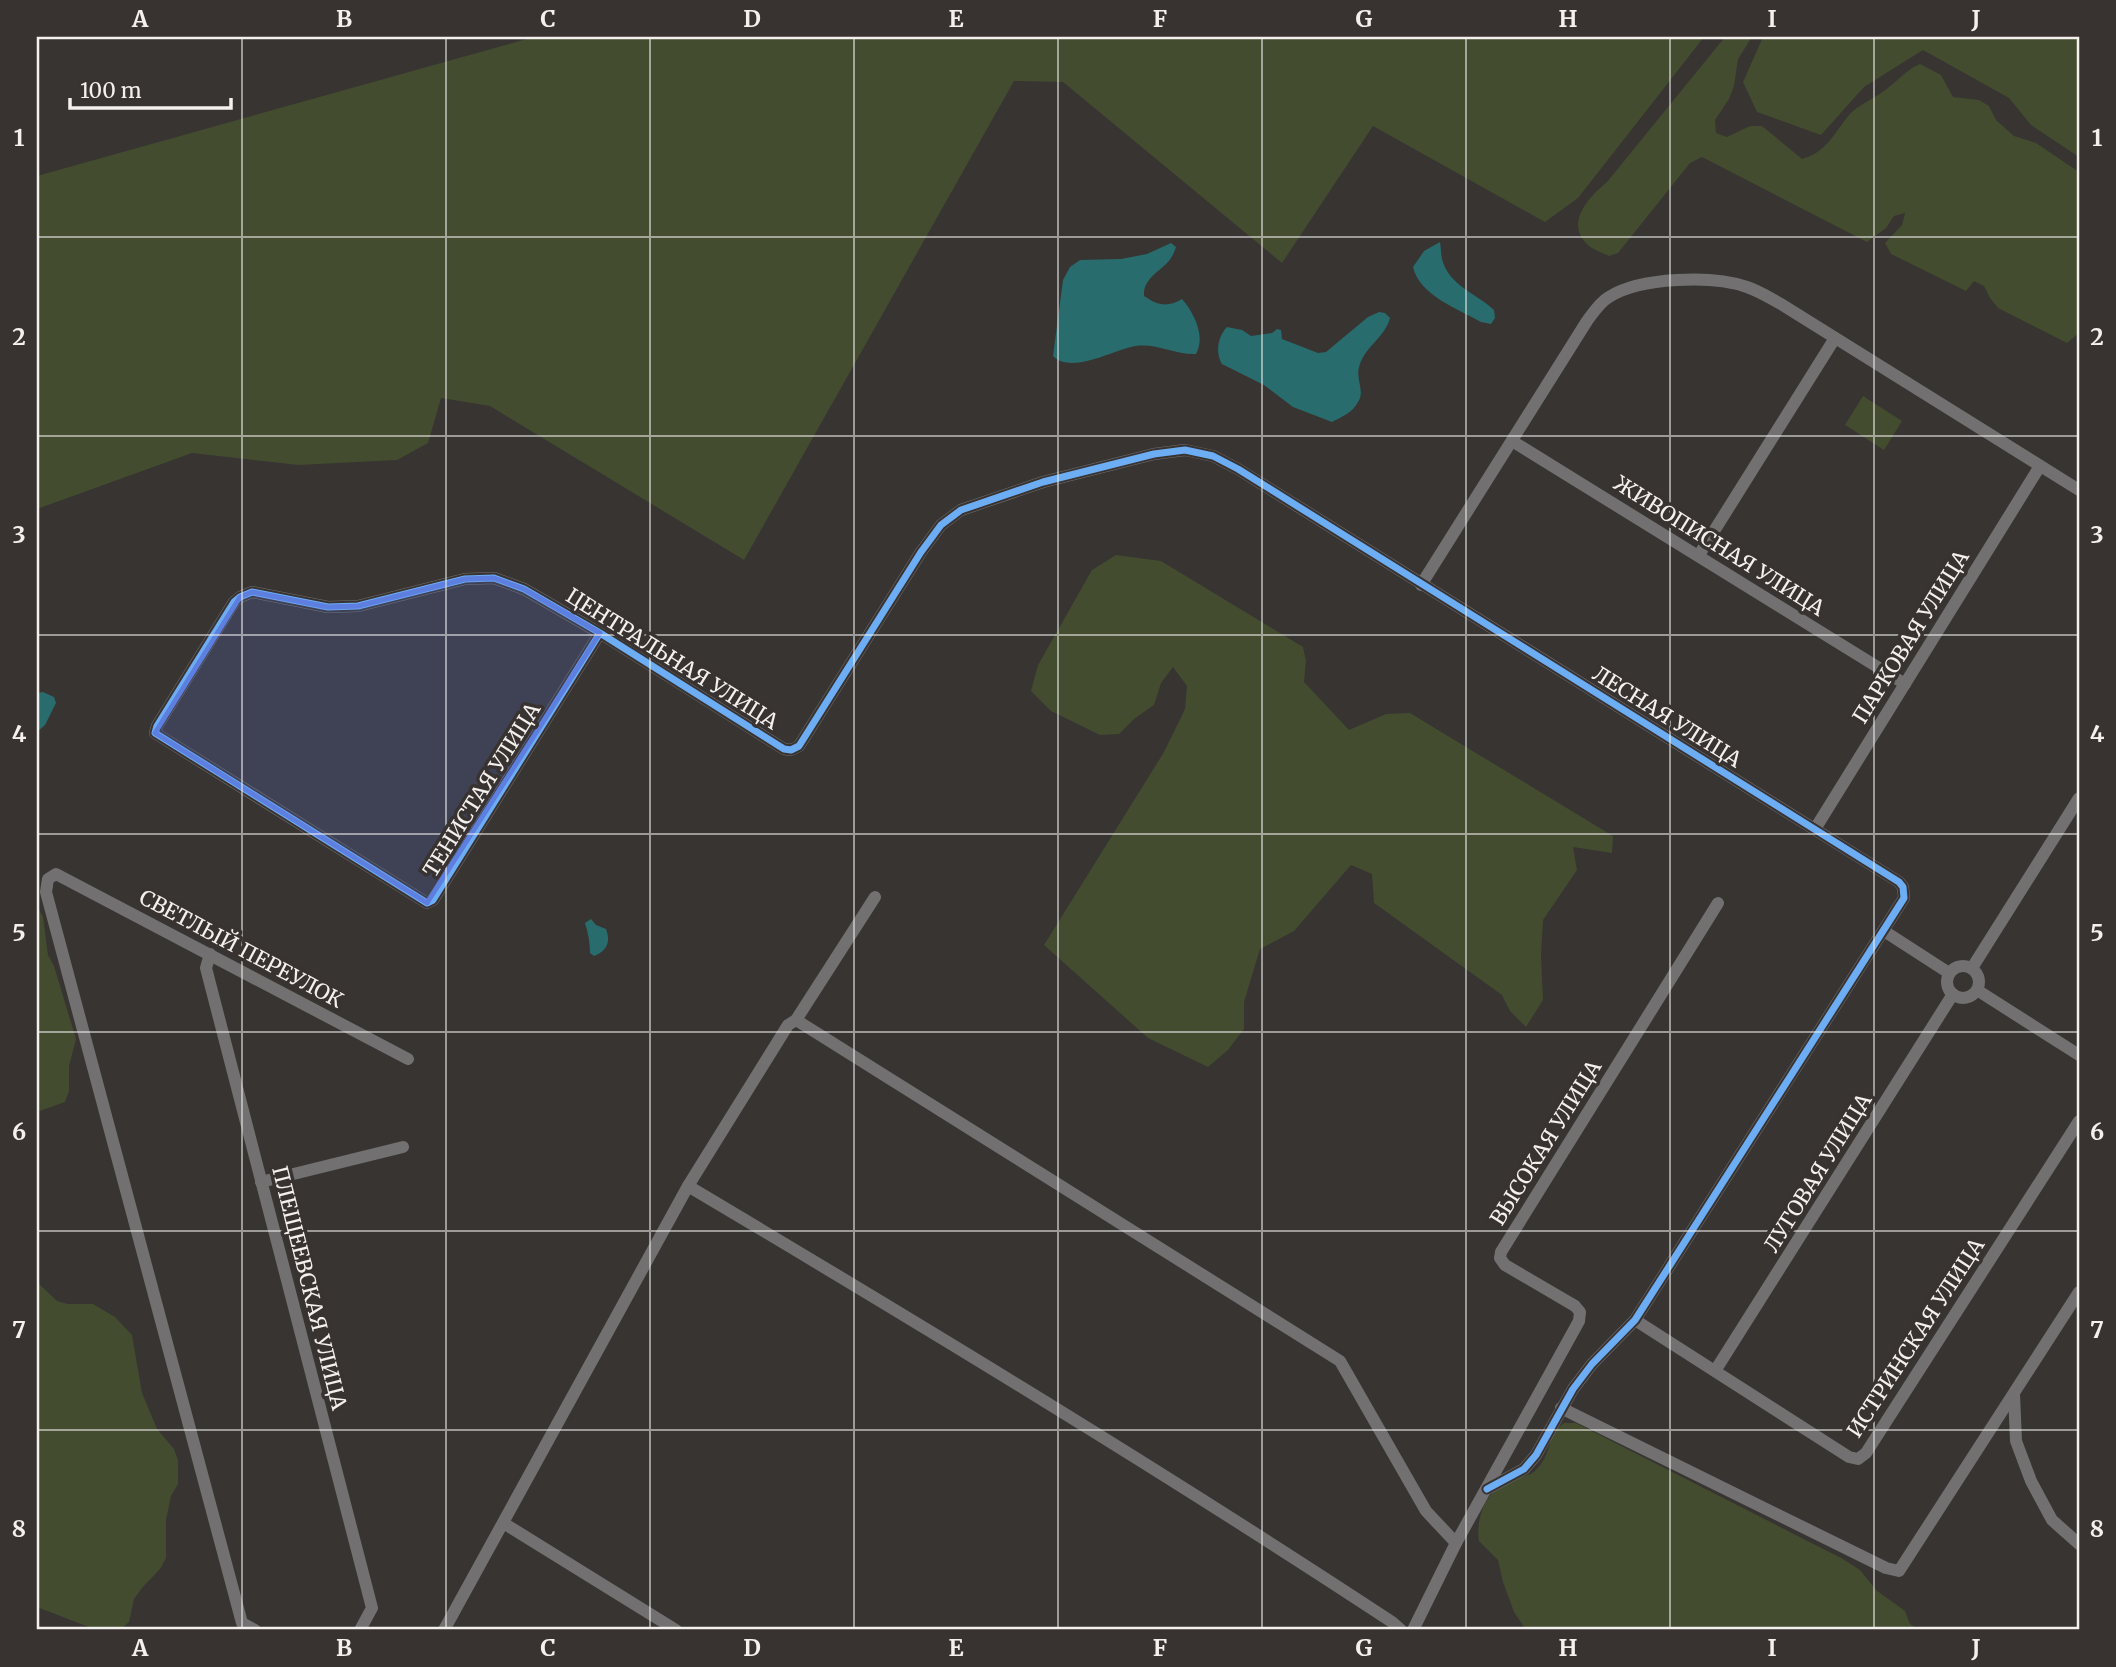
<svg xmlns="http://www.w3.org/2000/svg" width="2116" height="1667" font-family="Merriweather,serif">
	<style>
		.green { fill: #434c2f }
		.water { fill: #286c6d }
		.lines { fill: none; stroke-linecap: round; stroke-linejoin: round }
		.minor { stroke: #727070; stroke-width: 12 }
		.cycleway-casing { stroke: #383331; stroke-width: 11 }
		.cycleway { stroke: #6dadf4; stroke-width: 7 }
		.marked { fill: #5d7fdf; fill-opacity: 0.2; stroke: #5d7fdf; stroke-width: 5; stroke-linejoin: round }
		.grid { fill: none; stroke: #f3f0ee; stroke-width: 2; stroke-opacity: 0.55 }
		.labels { text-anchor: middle; stroke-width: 7; stroke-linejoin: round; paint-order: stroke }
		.street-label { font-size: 21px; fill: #f3f0ee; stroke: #383331 }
		.neatline { fill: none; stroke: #f3f0ee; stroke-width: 2.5 }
		.grid-label { font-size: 23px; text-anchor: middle; font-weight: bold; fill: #f3f0ee }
	</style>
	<rect width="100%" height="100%" fill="#373432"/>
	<g class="green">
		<path d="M534 37H1704L1578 198 1545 222 1373 126 1282 263 1063 82 1014 81 744 560 490 406 441 398 428 443 397 460 298 465 192 453 37 509V176Z"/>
		<path d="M1725 37H1752L1738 59 1734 86 1729 99 1715 120 1716 133 1727 137 1750 126H1762L1802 159C1827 152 1834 133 1849 115 1858 105 1870 101 1881 93 1895 84 1905 70 1920 64L1941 75 1953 97 1979 100 1989 106 1996 120 2014 136 2036 143 2079 172V333L2067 343 1998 308 1990 298 1984 286 1974 281 1966 291 1891 254 1885 243 1902 225 1905 213 1894 216 1886 228 1867 242 1702 157 1690 163 1618 253 1609 256C1603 253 1594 250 1589 246 1563 224 1589 197 1607 182Z"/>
		<path d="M1763 37H2079V157L2031 125 2009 98 1923 50 1864 87 1821 135 1757 112 1743 82Z"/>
		<path d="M1863 396 1902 421 1884 450 1845 425Z"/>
		<path d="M1116 555 1161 561 1303 647 1306 661 1304 682 1349 730 1386 714 1410 713 1613 836 1612 853 1573 847 1577 870 1543 920 1541 955 1543 1000 1526 1027 1510 1011 1502 995 1374 903 1372 874 1351 865 1294 931 1260 949 1244 1002V1029L1228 1050 1208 1067 1148 1038 1044 945 1164 752 1185 709 1187 686 1173 667 1161 683 1154 705 1134 719 1119 734 1100 735 1051 711 1031 691 1038 665 1092 570Z"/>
		<path d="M37 906 43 917 48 955 54 966 76 1039 69 1066V1091L65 1102 37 1112Z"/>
		<path d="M37 1282 57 1301 68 1304H93L115 1317 132 1335 142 1393 157 1429 174 1449 178 1460V1484L171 1496 166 1520V1558L160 1569 142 1588 134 1599 129 1622 120 1630 94 1629 37 1607Z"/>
		<path d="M1564 1423H1576L1843 1559 1860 1570 1876 1590 1905 1611 1910 1624 1920 1630H1526L1514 1612 1503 1582 1498 1560 1479 1541C1475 1519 1487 1489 1509 1480 1517 1477 1528 1477 1535 1471 1546 1461 1550 1445 1553 1431Z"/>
	</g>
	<g class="water">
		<path d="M1440 242C1441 248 1441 254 1442 259 1449 286 1476 293 1494 310L1495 318 1491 324 1481 322C1458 309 1419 295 1413 267L1424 251Z"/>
		<path d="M1171 243 1176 247C1174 253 1172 258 1167 263 1157 273 1143 280 1144 296 1157 305 1167 308 1182 299 1194 313 1206 336 1196 354 1173 355 1154 341 1131 347 1110 352 1070 374 1053 356L1063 280 1070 267 1080 260 1121 259 1147 254Z"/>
		<path d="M1379 312 1385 313 1390 318C1385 337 1366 346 1360 364 1354 379 1366 390 1358 402 1353 412 1342 417 1332 422L1293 407 1264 385 1222 364C1215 353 1218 336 1227 327L1242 330 1251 336 1272 333 1277 329 1281 330 1282 339 1318 353 1326 352 1368 317Z"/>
		<path d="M43 692 54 697 56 703 45 725 37 732V693Z"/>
		<path d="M591 919 596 925 606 929C611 942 607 951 594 956L590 953C590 942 588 933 585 923Z"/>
	</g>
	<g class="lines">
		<g class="minor">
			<path d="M1512 441 1905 684"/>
			<path d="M1699 555 1835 338"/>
			<path d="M1421 585 1587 321C1593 313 1600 302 1609 297 1640 277 1713 275 1747 287 1759 291 1770 298 1781 304L2079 490"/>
			<path d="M600 633 433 900 427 903 155 733 157 726 234 602 240 597 252 592 328 607 358 606 465 579 494 578 524 589 600 633 784 749 791 750 799 746 921 552 941 525 961 510 1043 482 1154 454 1185 450 1213 456 1238 469 1899 882 1903 887 1904 898 1635 1320 1592 1364 1573 1389 1536 1455 1524 1469 1487 1489"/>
			<path d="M1815 829 2040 466"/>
			<path d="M1884 931 1949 973"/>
			<path d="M210 954 206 968 372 1608 360 1630"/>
			<circle cx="1963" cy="982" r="16"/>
			<path d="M1972 968 2079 798"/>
			<path d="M1977 990 2079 1055"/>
			<path d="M796 1020 1340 1361 1426 1511 1456 1543"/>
			<path d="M261 1182 403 1147"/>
			<path d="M688 1186C925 1327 1161 1470 1392 1622L1401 1630"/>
			<path d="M1635 1320 1849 1457 1858 1459 1866 1453 2079 1121"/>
			<path d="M1715 1371 1953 994"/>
			<path d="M2014 1394 2016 1441 2031 1481 2052 1520 2079 1544"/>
			<path d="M1561 1408 1886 1568 1899 1571 2079 1292"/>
			<path d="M505 1524 676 1630"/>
			<path d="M255 1630 242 1623 46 892 48 879 56 874 408 1059"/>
			<path d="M444 1630 688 1186 788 1025 796 1020 875 897"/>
			<path d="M1413 1630 1456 1543 1579 1321 1580 1312 1575 1306 1505 1265 1500 1258 1501 1252 1718 903"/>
		</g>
		<defs>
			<path id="cycleway" d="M600 633 433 900 427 903 155 733 157 726 234 602 240 597 252 592 328 607 358 606 465 579 494 578 524 589 600 633 784 749 791 750 799 746 921 552 941 525 961 510 1043 482 1154 454 1185 450 1213 456 1238 469 1899 882 1903 887 1904 898 1635 1320 1592 1364 1573 1389 1536 1455 1524 1469 1487 1489"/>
		</defs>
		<use href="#cycleway" class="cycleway-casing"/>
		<use href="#cycleway" class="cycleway"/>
	</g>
	<path class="marked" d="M494 578 524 589 600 633 427 903 155 733 240 597 252 592 328 607 358 606 465 579Z"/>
	<path class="grid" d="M242 37V1630M446 37V1630M650 37V1630M854 37V1630M1058 37V1630M1262 37V1630M1466 37V1630M1670 37V1630M1874 37V1630M37 237H2079M37 436H2079M37 635H2079M37 834H2079M37 1032H2079M37 1231H2079M37 1430H2079"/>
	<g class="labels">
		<g class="street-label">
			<text transform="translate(1719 546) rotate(32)" y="7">ЖИВОПИСНАЯ УЛИЦА</text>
			<text transform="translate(1911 637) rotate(-58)" y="7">ПАРКОВАЯ УЛИЦА</text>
			<text transform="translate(672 659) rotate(32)" y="7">ЦЕНТРАЛЬНАЯ УЛИЦА</text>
			<text transform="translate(1667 717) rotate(32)" y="7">ЛЕСНАЯ УЛИЦА</text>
			<text transform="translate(482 790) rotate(-58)" y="7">ТЕНИСТАЯ УЛИЦА</text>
			<text transform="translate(241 949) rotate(28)" y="7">СВЕТЛЫЙ ПЕРЕУЛОК</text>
			<text transform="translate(1546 1143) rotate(-58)" y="7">ВЫСОКАЯ УЛИЦА</text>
			<text transform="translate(1818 1173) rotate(-58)" y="7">ЛУГОВАЯ УЛИЦА</text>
			<text transform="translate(309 1288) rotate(76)" y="7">ПЛЕЩЕЕВСКАЯ УЛИЦА</text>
			<text transform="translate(1916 1338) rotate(-57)" y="7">ИСТРИНСКАЯ УЛИЦА</text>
		</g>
	</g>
	<rect width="2116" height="1667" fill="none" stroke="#383331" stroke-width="77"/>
	<path d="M70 98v10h161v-10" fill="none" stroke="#f3f0ee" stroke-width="3.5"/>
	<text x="80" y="98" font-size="21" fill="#f3f0ee" stroke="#383331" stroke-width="5" paint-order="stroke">100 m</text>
	<rect x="38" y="38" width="2040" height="1590" class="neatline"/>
	<g class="grid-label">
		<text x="140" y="27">A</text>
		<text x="344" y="27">B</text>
		<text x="548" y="27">C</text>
		<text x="752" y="27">D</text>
		<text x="956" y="27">E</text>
		<text x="1160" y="27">F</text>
		<text x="1364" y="27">G</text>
		<text x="1568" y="27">H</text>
		<text x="1772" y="27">I</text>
		<text x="1976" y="27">J</text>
		<text x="19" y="146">1</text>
		<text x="2097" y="146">1</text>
		<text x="19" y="345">2</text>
		<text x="2097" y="345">2</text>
		<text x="19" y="543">3</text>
		<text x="2097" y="543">3</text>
		<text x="19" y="742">4</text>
		<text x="2097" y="742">4</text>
		<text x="19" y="941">5</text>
		<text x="2097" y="941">5</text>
		<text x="19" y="1140">6</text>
		<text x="2097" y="1140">6</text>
		<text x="19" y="1338">7</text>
		<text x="2097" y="1338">7</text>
		<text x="19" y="1537">8</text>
		<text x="2097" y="1537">8</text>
		<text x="140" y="1656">A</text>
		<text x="344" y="1656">B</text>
		<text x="548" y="1656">C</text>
		<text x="752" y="1656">D</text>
		<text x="956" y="1656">E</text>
		<text x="1160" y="1656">F</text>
		<text x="1364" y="1656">G</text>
		<text x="1568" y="1656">H</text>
		<text x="1772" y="1656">I</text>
		<text x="1976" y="1656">J</text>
	</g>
</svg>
